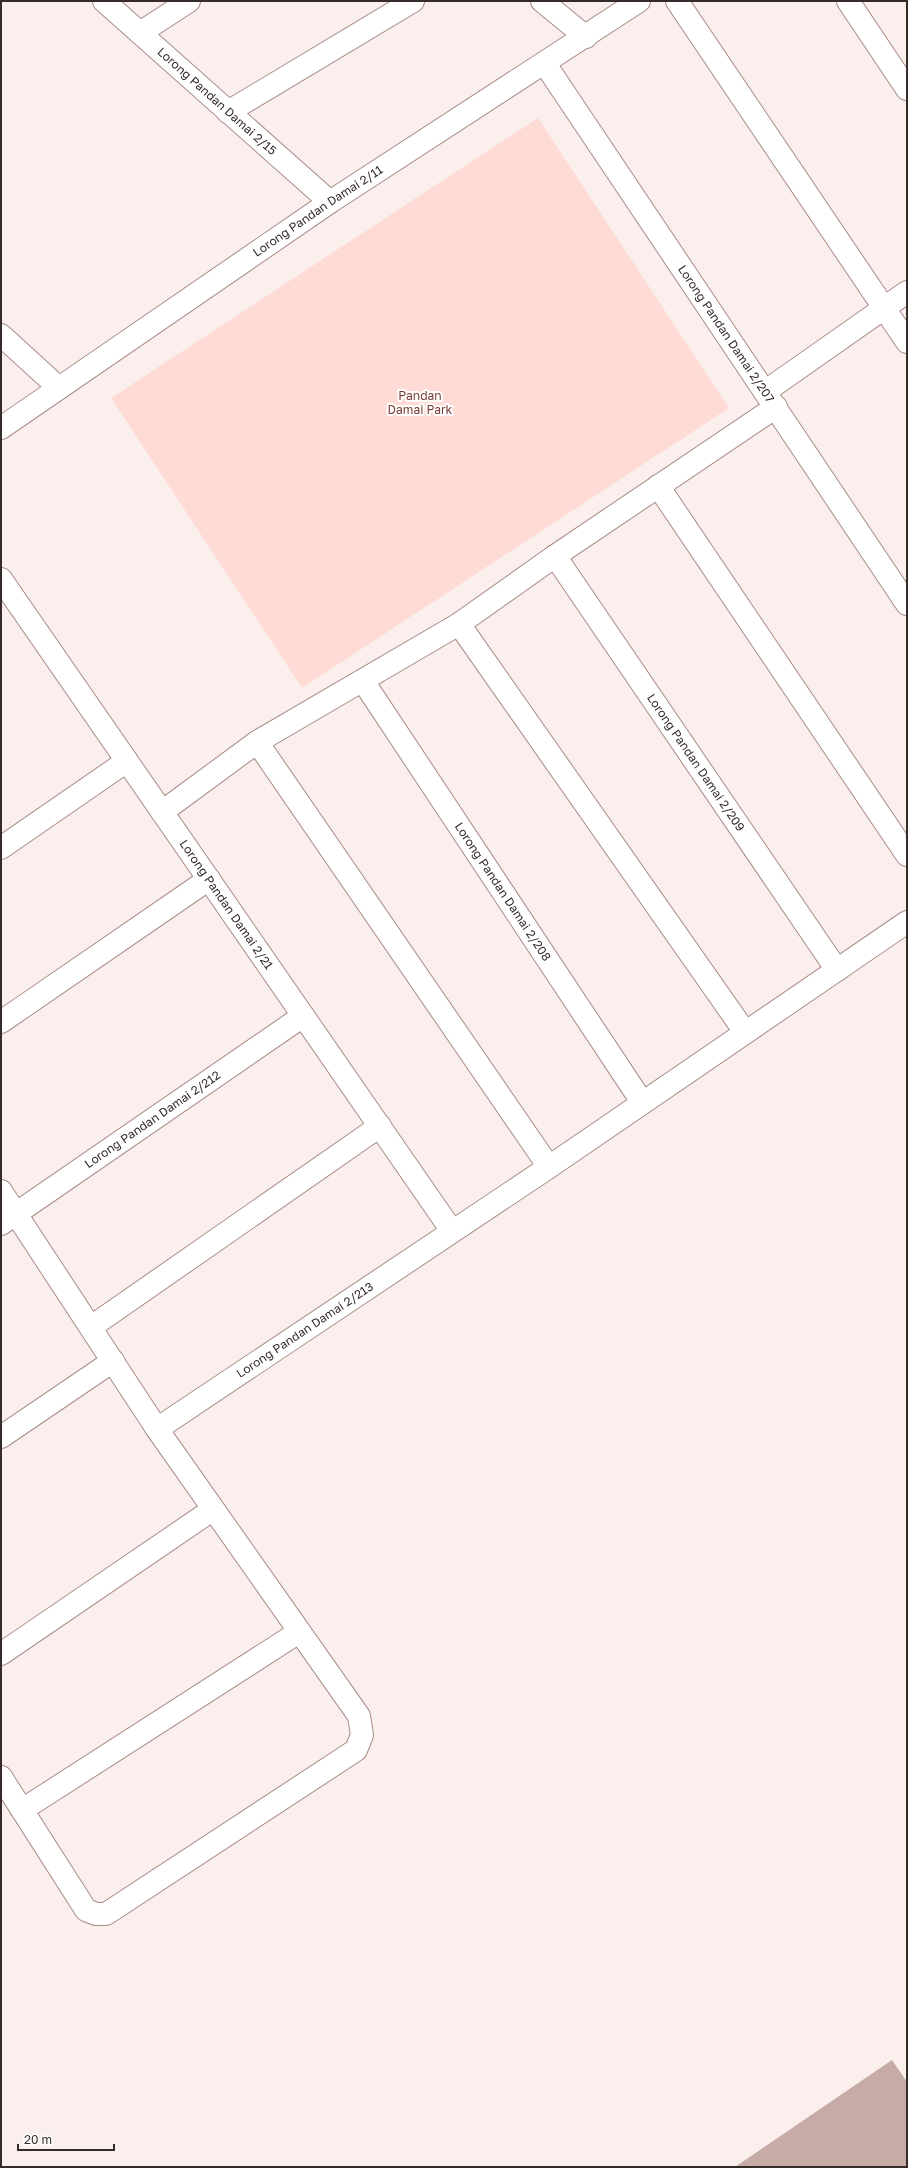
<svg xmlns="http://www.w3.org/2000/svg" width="908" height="2168" font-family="'Golos Text',sans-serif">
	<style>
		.green { fill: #fedbd5 }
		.building { fill: #c7aba7 }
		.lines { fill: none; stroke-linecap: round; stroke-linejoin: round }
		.minor-casing { stroke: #a78c88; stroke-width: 24 }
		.minor { stroke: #fff; stroke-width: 22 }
		.labels { text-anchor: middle; stroke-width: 4; stroke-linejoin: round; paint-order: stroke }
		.street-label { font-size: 12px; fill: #352b29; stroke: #fff }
		.park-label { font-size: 12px; fill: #7b3c35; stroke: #fff }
	</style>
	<rect width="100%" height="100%" fill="#fbefed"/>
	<path class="green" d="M538 118 729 408 302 688 111 398Z"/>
	<path class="building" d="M892 2060 907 2082V2167H735Z"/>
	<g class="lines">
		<defs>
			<g id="minor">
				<path id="s1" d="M104 1 330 202"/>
				<path d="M542 1 586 37"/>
				<path d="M677 1 907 342"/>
				<path d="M848 1 907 89"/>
				<path d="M140 33 189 1"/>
				<path id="s2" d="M545 64 907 604"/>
				<path d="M228 112 413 1"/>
				<path d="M1 335 59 388"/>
				<path d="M766 391 907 292"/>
				<path id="s3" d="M1 428 330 202 639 1"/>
				<path d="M658 486 907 855"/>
				<path id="s4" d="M555 556 837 970"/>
				<path id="s5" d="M1 579 452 1231"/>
				<path d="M459 624 745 1032"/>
				<path id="s6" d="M363 681 642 1102"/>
				<path d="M257 742 459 624 555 556 776 407"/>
				<path d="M162 812 257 742 549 1167"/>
				<path d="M1 848 127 761"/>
				<path d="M1 1022 209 879"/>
				<path d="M1 1191 157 1429 359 1716 362 1735 356 1750 106 1914H96L86 1910 1 1777"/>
				<path id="s7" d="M1 1224 303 1016"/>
				<path d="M91 1327 380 1126"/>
				<path id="s8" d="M157 1429 549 1167 907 922"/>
				<path d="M1 1437 113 1361"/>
				<path d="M1 1654 212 1510"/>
				<path d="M22 1810 299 1632"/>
			</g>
		</defs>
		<use href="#minor" class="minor-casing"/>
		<use href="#minor" class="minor"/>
	</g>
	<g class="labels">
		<g class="street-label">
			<text dy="4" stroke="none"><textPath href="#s1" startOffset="151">Lorong Pandan Damai 2/15</textPath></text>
			<text dy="4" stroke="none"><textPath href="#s3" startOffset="384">Lorong Pandan Damai 2/11</textPath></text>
			<text dy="4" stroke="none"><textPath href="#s2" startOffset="325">Lorong Pandan Damai 2/207</textPath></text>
			<text dy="4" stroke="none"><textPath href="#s4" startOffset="250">Lorong Pandan Damai 2/209</textPath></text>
			<text dy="4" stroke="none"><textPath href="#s6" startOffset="253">Lorong Pandan Damai 2/208</textPath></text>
			<text dy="4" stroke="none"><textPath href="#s5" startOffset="396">Lorong Pandan Damai 2/21</textPath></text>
			<text dy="4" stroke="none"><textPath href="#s7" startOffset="184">Lorong Pandan Damai 2/212</textPath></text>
			<text dy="4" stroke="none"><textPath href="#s8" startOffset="178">Lorong Pandan Damai 2/213</textPath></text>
		</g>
		<g class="park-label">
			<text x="420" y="400">Pandan<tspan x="420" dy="14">Damai Park</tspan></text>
		</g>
	</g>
	<rect width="908" height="2168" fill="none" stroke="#352b29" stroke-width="4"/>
	<path d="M18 2144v6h96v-6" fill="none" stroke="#352b29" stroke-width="2"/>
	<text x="24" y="2144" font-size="12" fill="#352b29" stroke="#ffffff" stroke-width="3" paint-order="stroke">20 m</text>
</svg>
